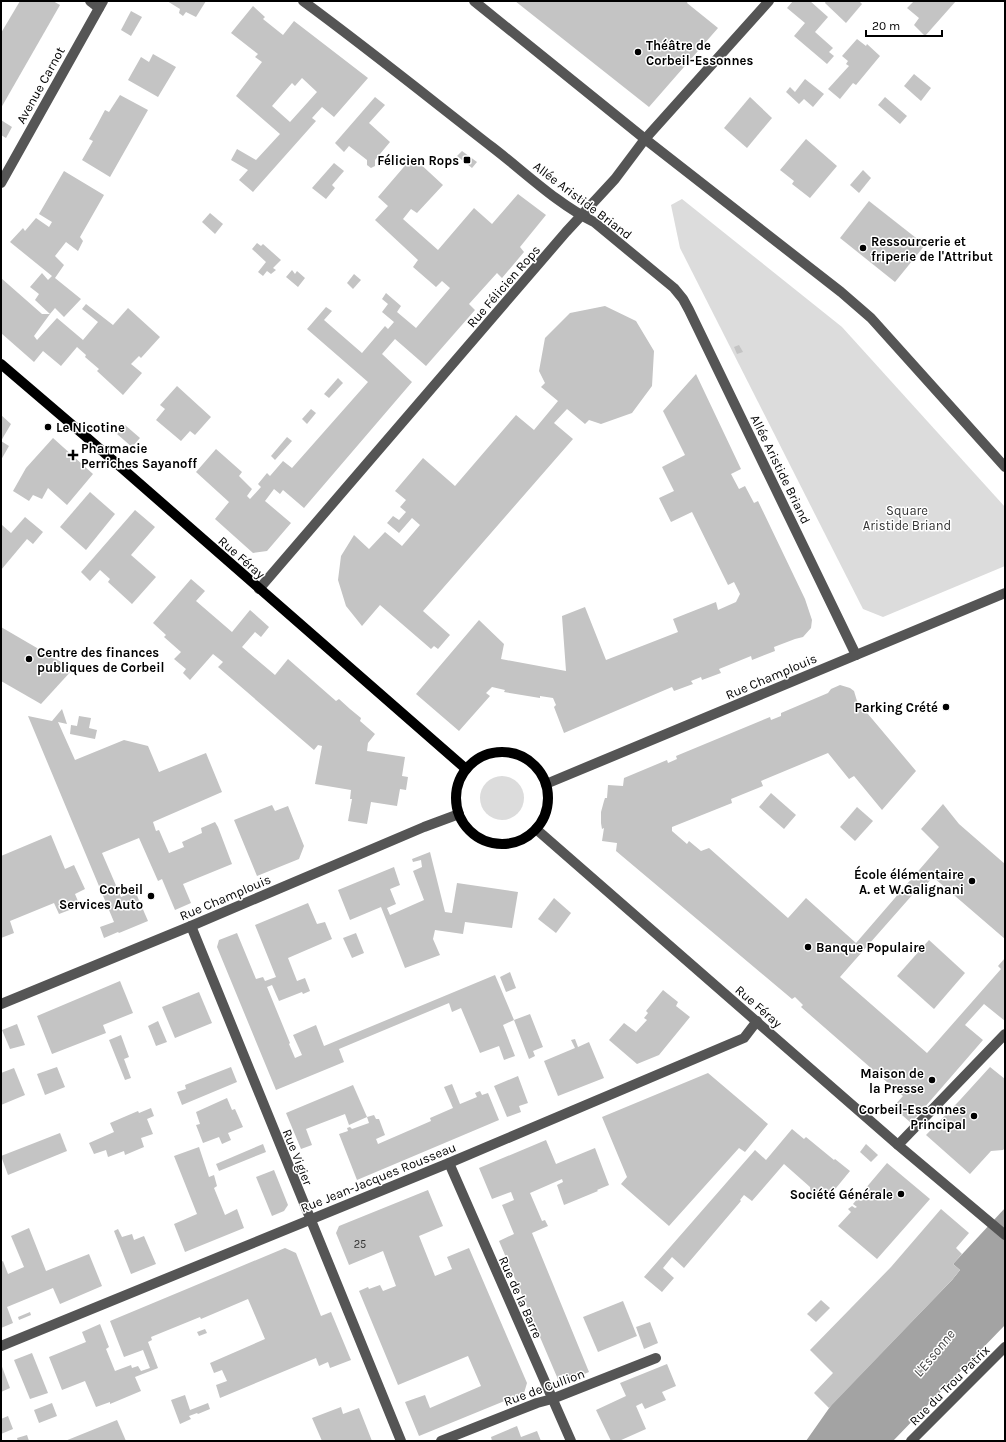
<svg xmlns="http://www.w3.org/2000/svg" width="1006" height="1442" font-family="Karla,sans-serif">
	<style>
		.green { fill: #dcdcdc }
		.water { fill: #a3a3a3 }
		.building { fill: #c4c4c4; fill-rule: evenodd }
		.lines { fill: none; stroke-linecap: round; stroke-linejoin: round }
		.minor { stroke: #555; stroke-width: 10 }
		.major { stroke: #000; stroke-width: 10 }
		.poi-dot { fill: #000; stroke: #fff; stroke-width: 1.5 }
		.labels { text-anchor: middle; stroke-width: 3; stroke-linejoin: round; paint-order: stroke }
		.number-label { font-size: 11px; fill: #313131 }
		.poi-label { font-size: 13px; font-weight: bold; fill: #000; stroke: #fff; text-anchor: end }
		.street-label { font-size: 13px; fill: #000; stroke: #fff }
		.park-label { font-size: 13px; fill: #333; stroke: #fff }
		.water-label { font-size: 14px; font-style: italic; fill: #444; stroke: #fff }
	</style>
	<rect width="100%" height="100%" fill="#fff"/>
	<g class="green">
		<path d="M682 199 842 327 1005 507V566L883 617 863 609 680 248 671 205Z"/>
		<circle cx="502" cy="798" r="22"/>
	</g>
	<path class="water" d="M1005 1208V1325L893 1441H806L832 1404 952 1280 960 1270 953 1264Z"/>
	<g class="building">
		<path d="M20 1H53L60 5 1 108V33Z"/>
		<path d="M167 1H206L196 17 186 12 183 16 179 13 180 9Z"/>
		<path d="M515 1H688L687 3 718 28 649 107Z"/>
		<path d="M793 1H810L828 17 815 32 833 48 829 52 834 56 827 64 794 36 805 23 787 8Z"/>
		<path d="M826 1H859L862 4 846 23 825 3Z"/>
		<path d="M914 1H956L925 36 914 25 919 18 907 8Z"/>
		<path d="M253 6 265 17 263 19 283 35 294 21 368 78 334 117 322 107 312 118 316 121 253 192 239 180 248 170 231 160 237 149 256 160 280 134 236 96 262 62 255 57 258 54 231 33ZM302 78 317 92 290 122 272 106 292 83 295 86Z"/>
		<path d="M131 11 142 17 131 36 121 30Z"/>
		<path d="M857 39 866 46 867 44 880 56 856 85 853 83 840 99 828 89 849 66 846 64 848 61 842 56Z"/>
		<path d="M153 54 176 67 158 97 128 80 141 57 149 62Z"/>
		<path d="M914 74 931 88 921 101 904 86Z"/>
		<path d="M805 79 824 94 813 107 804 99 799 104 786 92 790 87 795 92Z"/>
		<path d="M120 95 148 110 110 177 82 160 93 141 89 139 97 125 105 110 109 112Z"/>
		<path d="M375 97 385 105 369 123 390 142 375 160V166L371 168 367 165V160L349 146 344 152 335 143Z"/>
		<path d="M750 97 772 118 747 148 724 128Z"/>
		<path d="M885 97 907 116 900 124 878 105Z"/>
		<path d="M1 120 12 127 6 138 1 135Z"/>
		<path d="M806 139 837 166 810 198 792 184 794 181 780 170Z"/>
		<path d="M462 151 477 162 472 168 457 156Z"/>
		<path d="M416 160 443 185 417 213 411 209 403 219 438 250 474 208 492 224 518 194 546 215 520 247 524 252 502 278 497 273 469 304 475 310 426 366 395 339 382 354 412 382 304 508 283 490 280 494 274 489 265 501 291 523 267 551 253 553 215 519 229 502 196 472 216 449 242 472 239 476 252 489 247 496 250 499 261 487 258 484 267 473 270 476 283 461 292 468 368 382 307 329 326 307 332 311 324 320 362 353 385 326 388 329 394 322 382 312 388 304 382 299 386 293 401 306 397 312 416 328 450 288 442 281 436 287 413 267 418 260 375 220 388 206 378 197 409 161 413 164Z"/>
		<path d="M334 163 344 171 332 185 335 188 326 199 312 188Z"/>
		<path d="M863 170 871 178 859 193 850 185Z"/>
		<path d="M64 171 104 195 80 237 83 241 78 251 66 242 55 256 64 265 55 278 81 299 64 317 55 308 50 314 35 300 39 294 30 287 42 273 48 280 52 276 10 242 23 228 25 231 36 218 49 227 52 222 39 214Z"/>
		<path d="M869 201 925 245 895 282 840 238Z"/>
		<path d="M210 213 223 224 215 234 202 222Z"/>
		<path d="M257 243 261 246 263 244 281 260 273 268 276 270 271 274 267 271 263 276 258 272 266 262 252 249Z"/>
		<path d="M292 270 295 274 297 271 305 278 298 287 286 277Z"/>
		<path d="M354 274 361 280 353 289 347 283Z"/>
		<path d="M1 278 42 314H50L34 336 37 340 57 318 83 340 98 322 82 309 86 304 113 325 128 308 160 337 141 358 139 356 131 364 142 373 123 395 97 371 99 369 85 357 86 355 77 347 61 366 43 351 34 362 1 333Z"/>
		<path d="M605 306 636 321 654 351 652 386 632 413 601 424 589 420 585 424 567 409 554 423 573 439 423 611 450 635 438 649 434 646 431 649 380 605 362 626 346 606 338 580 341 556 354 535 369 549 385 532 402 546 420 525 412 518 399 533 387 523 393 516 399 520 406 512 400 507 406 500 395 491 423 458 455 486 516 415 534 430 558 401 541 387 545 383 539 371 545 338 570 313Z"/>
		<path d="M739 345 743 352 737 354 734 347Z"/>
		<path d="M696 374 741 469 731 474 739 489 745 486 754 503 758 501 805 599 812 620 811 628 803 637 795 639 774 647 775 651 752 660 751 656 719 669 721 673 702 680 701 677 691 681 693 684 674 691 672 687 564 733 554 707 556 705 553 698 540 696V698L504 692 505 690 492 687 486 693 490 696 459 731 416 694 479 620 504 644 501 659 566 671 562 616 585 607 606 660 678 632 673 619 716 602 718 610 736 602 740 594 734 582 728 585 692 512 671 522 659 498 674 491 662 467 685 455 663 411Z"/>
		<path d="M338 378 343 383 329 398 324 394Z"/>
		<path d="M177 386 211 417 195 435 190 431 181 441 156 420 165 409 160 405Z"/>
		<path d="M311 409 316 413 307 424 302 419Z"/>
		<path d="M1 415 11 424 1 441 9 446 1 460Z"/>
		<path d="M125 425 140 438 132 447 117 434Z"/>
		<path d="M287 437 292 441 275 460 271 456Z"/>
		<path d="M53 438 93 474 67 505 48 488 42 499 33 495 29 501 13 491 26 468Z"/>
		<path d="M90 492 115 514 86 550 60 527Z"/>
		<path d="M135 510 155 527 131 555 156 577 132 604 108 582 110 579 100 570 90 581 81 572Z"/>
		<path d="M25 517 43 532 33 544 27 539 1 570V526L2 525 11 533Z"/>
		<path d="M191 579 205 591 196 601 232 632 250 610 269 627 261 637 255 632 242 647 275 675 288 659 336 701 339 699 350 709 361 718 360 721 375 734 368 743 367 751 405 757 402 776 408 777 406 790 400 789 397 806 371 802 367 824 348 821 352 799H350L351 790 315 784 322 746 318 745 314 750 218 667 223 662 213 654 190 680 183 673 186 669 174 659 181 652 164 637 166 635 153 623Z"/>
		<path d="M1 627 73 669 41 704 1 681Z"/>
		<path d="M840 685 850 688 854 691 857 701 916 771 882 810 854 776 849 779 828 753 761 781 763 786 731 799 732 803 672 827V831L687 844 689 841 701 851 709 848 788 918 806 898 856 943 939 847 921 829 943 804 959 824 1005 864V939L933 877 917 895 914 893 840 977 927 1053 1001 969 998 966 1005 958V1021L984 1004 965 1025 983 1040 911 1123 893 1107 903 1096 801 1007 803 1005 795 997 792 999 616 851 617 843 602 841 604 828 602 829 601 823V812L604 801 605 798H607L608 785 623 786 624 778 667 760 668 763 677 759 676 756 770 717 771 720 781 716V713L828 693 831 689Z"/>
		<path d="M62 709 67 724 58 722 75 760 124 740 148 746 159 772 206 753 222 792 153 822 156 831 159 830 169 853 184 847 182 842 202 833 201 828 215 822 218 827 232 864 183 884 191 903 175 910 162 879 158 881 139 838 102 853 121 897 135 891 148 921 119 933 118 932 104 938 100 927 114 922 28 716 52 721Z"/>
		<path d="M79 716 91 718 89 728 97 730 95 739 70 734 71 725 77 726Z"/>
		<path d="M771 793 796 815 784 829 759 807Z"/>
		<path d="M272 805 275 811 288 806 304 846 299 859 257 876 234 820Z"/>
		<path d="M857 807 873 821 855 841 840 827Z"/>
		<path d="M51 835 65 869 74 865 85 889 75 894 80 906 59 914 54 903 10 921 14 933 1 938V856Z"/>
		<path d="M430 852 445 912 452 913 457 883 518 892 512 928 465 922 463 934 435 930 433 939 440 955 405 968 381 907 350 920 338 890 394 867 400 885 390 889 396 904 387 908 390 915 424 900 413 871 422 867 421 860 413 862 412 859Z"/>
		<path d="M554 898 571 913 556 933 538 919Z"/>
		<path d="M308 903 317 924 325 922 332 939 288 958 297 981 305 978 310 991 303 994 302 992 279 1001 272 985 267 987 290 1043 289 1044 295 1058 302 1055 293 1035 316 1025 324 1046 495 975 514 1020 530 1014 543 1047 533 1051 535 1056 529 1059 514 1020 503 1025 515 1056 504 1060 499 1046 480 1053 461 1008 452 1012 449 1003 339 1049 344 1062 276 1090 217 947 219 940 237 933 256 979 263 977 265 981 276 977 255 925Z"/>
		<path d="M356 933 364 953 352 958 343 938Z"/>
		<path d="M929 940 965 973 934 1009 897 976Z"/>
		<path d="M510 972 516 988 506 992 500 977Z"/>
		<path d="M120 981 133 1013 103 1025 106 1033 52 1054 37 1016Z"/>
		<path d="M663 990 678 1002 676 1006 690 1017 659 1055 637 1064 609 1040 624 1023 636 1032 647 1020 644 1018 648 1013 646 1011Z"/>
		<path d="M199 992 212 1023 175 1038 162 1007Z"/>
		<path d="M158 1021 167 1042 156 1046 148 1026Z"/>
		<path d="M17 1024 25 1045 10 1049 2 1030Z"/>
		<path d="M121 1035 129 1057 124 1059 131 1078 125 1080 109 1040Z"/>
		<path d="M575 1039 578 1047 589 1042 604 1078 558 1096 544 1061 575 1048 571 1040Z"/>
		<path d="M57 1067 65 1087 45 1095 37 1074Z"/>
		<path d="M231 1067 237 1082 182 1105 177 1092 186 1089 185 1085Z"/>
		<path d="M990 1067 1005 1079V1148L1003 1150 991 1151 970 1174 926 1135 960 1100Z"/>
		<path d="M14 1068 25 1095 1 1105V1073Z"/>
		<path d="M708 1073 768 1124 745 1152 739 1148 669 1226 621 1184 627 1177 602 1117Z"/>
		<path d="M518 1076 528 1103 519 1106 521 1112 507 1117 494 1086Z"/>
		<path d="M452 1084 460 1104 477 1097 475 1093 480 1091 482 1095 488 1093 499 1120 357 1180 339 1134 348 1131 347 1128 350 1127 352 1129 369 1123 367 1117 374 1115 376 1119H379L385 1135 376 1139 378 1144 431 1121 430 1118 453 1108 444 1087Z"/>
		<path d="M353 1085 367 1117 349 1125 345 1114 306 1129 312 1145 301 1149 286 1113Z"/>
		<path d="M227 1098 232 1110 235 1109 243 1127 228 1133 231 1140 222 1144 219 1137 203 1143 196 1125 200 1124 196 1112Z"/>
		<path d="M151 1108 154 1116 147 1119 153 1134 141 1138 144 1147 125 1155 124 1151 108 1157 106 1150 94 1154 89 1143 114 1132 110 1123 138 1111 139 1113Z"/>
		<path d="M792 1129 804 1139 806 1137 834 1160 835 1159 850 1171 827 1199H817L811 1194 810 1187 784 1164 752 1201 744 1195 740 1200 741 1201 684 1268 672 1257 663 1268 674 1278 662 1292 644 1277 755 1150 766 1160Z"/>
		<path d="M60 1133 67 1151 8 1175 1 1156Z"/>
		<path d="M546 1140 556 1164 595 1148 609 1185 597 1190 598 1191 564 1205 557 1185 563 1182 562 1179 530 1193 542 1221 545 1220 548 1226 532 1233 589 1372 560 1384 499 1241 514 1234 502 1205 514 1200 511 1192 492 1199 479 1168Z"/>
		<path d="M263 1144 266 1152 219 1171 216 1164Z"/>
		<path d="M866 1144 878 1155 871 1162 860 1152Z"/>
		<path d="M199 1147 209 1177 214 1175 217 1186 214 1188 225 1215 237 1209 244 1228 185 1252 174 1224 197 1214 174 1156Z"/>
		<path d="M887 1163 930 1199 877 1259 838 1226 851 1212 848 1209 852 1206 855 1208 857 1207 853 1204 858 1198 861 1201 868 1192 865 1189Z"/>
		<path d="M274 1170 288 1205 284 1211 272 1216 256 1177Z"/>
		<path d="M428 1190 443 1226 419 1236 435 1276 452 1269 447 1257 469 1248 527 1383 524 1393 419 1436 405 1402 425 1395 430 1408 481 1386 468 1356 398 1385 359 1291 368 1287 369 1289 380 1285 383 1291 396 1286 383 1251 349 1265 336 1233 339 1226Z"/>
		<path d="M941 1209 969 1233 956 1248 962 1254 953 1264 960 1270 952 1280 829 1408 814 1393 833 1373 810 1350 891 1267Z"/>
		<path d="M29 1228 46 1271 89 1254 102 1286 60 1304 53 1288 7 1307 13 1323 1 1328V1262L3 1261 8 1274 24 1267 11 1236Z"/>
		<path d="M118 1229 122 1237 132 1234 134 1240 144 1236 156 1264 131 1274 114 1231Z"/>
		<path d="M285 1248 296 1253 321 1316 331 1312 351 1360 330 1368 328 1362 319 1366 316 1358 220 1398 216 1385 227 1381 222 1370 214 1373 210 1363 265 1339 248 1299 201 1319 200 1317 151 1337 152 1340 148 1342 158 1368 135 1377 141 1391 110 1404V1402L96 1407 85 1381 62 1390 49 1357 86 1342 82 1332 100 1324 109 1347 106 1349 115 1371 131 1365 132 1368 138 1366 141 1371 150 1368 143 1350 124 1357 110 1321Z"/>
		<path d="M821 1300 830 1308 816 1322 807 1314Z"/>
		<path d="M623 1301 637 1336 598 1352 583 1317Z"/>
		<path d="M30 1312 31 1315 19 1320 18 1317Z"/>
		<path d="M650 1322 658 1343 644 1349 636 1327Z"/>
		<path d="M205 1329 207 1333 199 1336 197 1332Z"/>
		<path d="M32 1353 48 1393 30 1399 14 1360Z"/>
		<path d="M1 1364 10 1388 1 1392Z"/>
		<path d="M667 1364 676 1386 662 1392 666 1400 645 1409 642 1403 636 1406 646 1429 619 1441H611L596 1410 626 1396 620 1383Z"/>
		<path d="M185 1395 190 1410 208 1403 210 1409 198 1414 197 1413 189 1416 191 1419 180 1424 171 1400Z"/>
		<path d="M52 1403 57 1416 39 1423 34 1410Z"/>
		<path d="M341 1407 343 1414 359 1408 372 1441H322L312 1418Z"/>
		<path d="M8 1416 13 1429 1 1434V1419Z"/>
		<path d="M117 1420 126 1441H65Z"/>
		<path d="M517 1426 521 1437 537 1431 541 1441H492L491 1437Z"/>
		<path d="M27 1435 29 1441H18L17 1438Z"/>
	</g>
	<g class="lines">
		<g class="minor">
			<path d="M90 1 99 8"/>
			<path d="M303 1C367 48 429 98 492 147 526 173 556 203 594 222L674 288 683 299 689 310 856 655"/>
			<path d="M474 1 645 139 841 292 871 318 1005 467"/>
			<path d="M1 183 103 1"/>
			<path d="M259 589 566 232 615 179 645 139 769 1"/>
			<path d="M546 784 1005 593"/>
			<path d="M536 829 898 1145 1005 1235"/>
			<path d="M191 926 401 1441"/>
			<path d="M1 1004 191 926 424 827 459 814"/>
			<path d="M898 1145 1005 1034"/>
			<path d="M449 1163 571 1441"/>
			<path d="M1 1346 449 1163 744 1038 757 1021"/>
			<path d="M441 1441 537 1403 552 1399 656 1358"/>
			<path d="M911 1441 1005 1347"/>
		</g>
		<g class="major">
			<path d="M1 364 84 435 466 769"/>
			<circle cx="502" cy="798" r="46"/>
		</g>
	</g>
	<g class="poi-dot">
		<circle cx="638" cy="52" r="4"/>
		<rect x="463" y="156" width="8" height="8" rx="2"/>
		<circle cx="863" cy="248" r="4"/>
		<circle cx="48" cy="427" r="4"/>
		<path d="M71 449h4v4h4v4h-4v4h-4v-4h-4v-4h4z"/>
		<circle cx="29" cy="659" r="4"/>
		<circle cx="946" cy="707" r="4"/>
		<circle cx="972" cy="881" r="4"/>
		<circle cx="151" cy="896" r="4"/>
		<circle cx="808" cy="947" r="4"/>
		<circle cx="932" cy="1080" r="4"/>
		<circle cx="974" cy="1116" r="4"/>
		<circle cx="901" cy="1194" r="4"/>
	</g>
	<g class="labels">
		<g class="number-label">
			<text x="360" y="1248">25</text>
		</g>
		<g class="poi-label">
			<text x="646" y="50" text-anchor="start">Théâtre de<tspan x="646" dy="15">Corbeil-Essonnes</tspan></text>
			<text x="459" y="165">Félicien Rops</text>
			<text x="871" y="246" text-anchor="start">Ressourcerie et<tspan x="871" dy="15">friperie de l'Attribut</tspan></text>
			<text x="56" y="432" text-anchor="start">Le Nicotine</text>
			<text x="81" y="453" text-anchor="start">Pharmacie<tspan x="81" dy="15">Perriches Sayanoff</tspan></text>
			<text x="37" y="657" text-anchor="start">Centre des finances<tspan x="37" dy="15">publiques de Corbeil</tspan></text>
			<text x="938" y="712">Parking Crété</text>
			<text x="964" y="879">École élémentaire<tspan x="964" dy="15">A. et W.Galignani</tspan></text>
			<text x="143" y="894">Corbeil<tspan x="143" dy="15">Services Auto</tspan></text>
			<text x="816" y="952" text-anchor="start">Banque Populaire</text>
			<text x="924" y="1078">Maison de<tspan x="924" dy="15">la Presse</tspan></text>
			<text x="966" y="1114">Corbeil-Essonnes<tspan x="966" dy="15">Principal</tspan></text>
			<text x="893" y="1199">Société Générale</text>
		</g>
		<g class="street-label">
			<text transform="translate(40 85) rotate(-61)" y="5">Avenue Carnot</text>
			<text transform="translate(583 200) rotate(37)" y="5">Allée Aristide Briand</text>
			<text transform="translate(503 286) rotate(-49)" y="5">Rue Félicien Rops</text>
			<text transform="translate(781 469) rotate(64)" y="5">Allée Aristide Briand</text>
			<text transform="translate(242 557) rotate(41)" y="5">Rue Féray</text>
			<text transform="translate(771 676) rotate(-23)" y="5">Rue Champlouis</text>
			<text transform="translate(225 897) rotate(-23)" y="5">Rue Champlouis</text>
			<text transform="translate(759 1006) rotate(41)" y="5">Rue Féray</text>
			<text transform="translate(298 1157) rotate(68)" y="5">Rue Vigier</text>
			<text transform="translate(378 1177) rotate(-22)" y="5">Rue Jean-Jacques Rousseau</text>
			<text transform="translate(521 1297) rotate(66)" y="5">Rue de la Barre</text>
			<text transform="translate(949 1385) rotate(-45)" y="5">Rue du Trou Patrix</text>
			<text transform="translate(544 1387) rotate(-20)" y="5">Rue de Cullion</text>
		</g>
		<g class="park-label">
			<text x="907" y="515">Square<tspan x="907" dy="15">Aristide Briand</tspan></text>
		</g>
		<g class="water-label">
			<text transform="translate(934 1353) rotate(-51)" y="5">L'Essonne</text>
		</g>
	</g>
	<rect width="1006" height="1442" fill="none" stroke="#000000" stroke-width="4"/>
	<path d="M866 30v6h76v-6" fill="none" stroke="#000000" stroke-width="2"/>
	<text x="872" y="30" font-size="12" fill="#000000" stroke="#ffffff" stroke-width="3" paint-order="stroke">20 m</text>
</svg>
